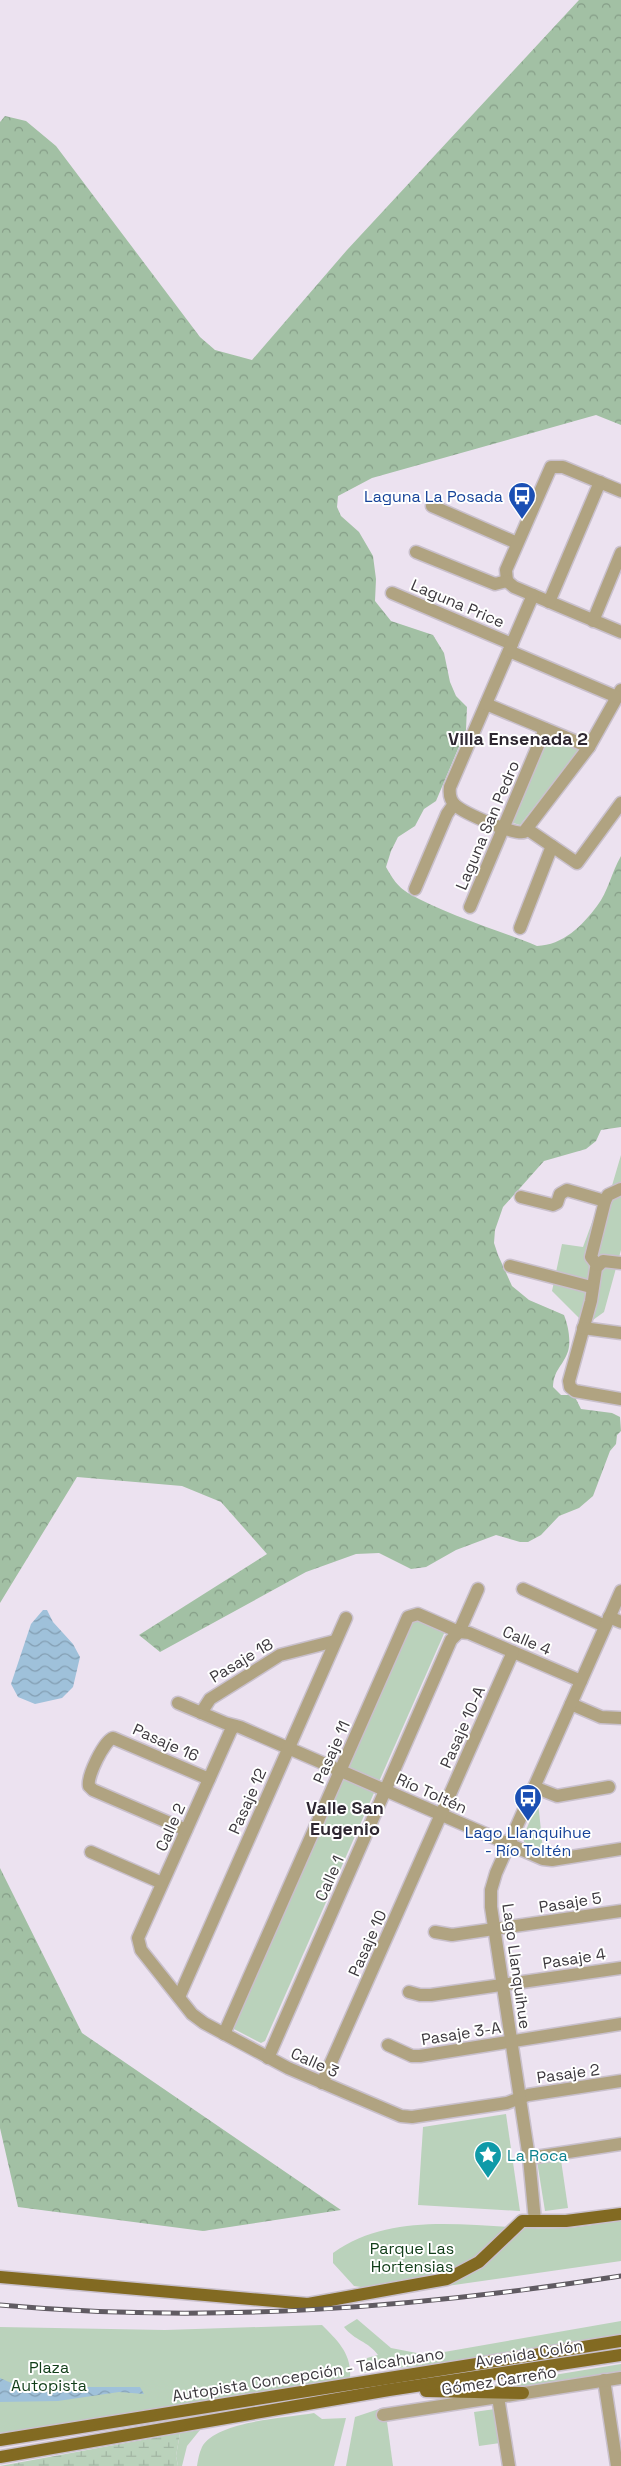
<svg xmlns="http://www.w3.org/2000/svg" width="621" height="2466" font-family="'Space Grotesk',sans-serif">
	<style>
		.green { fill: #bad2bb }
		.forest { fill: url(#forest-crowns) }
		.wetland { fill: url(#wetland-marsh) }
		.water { fill: url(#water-waves) }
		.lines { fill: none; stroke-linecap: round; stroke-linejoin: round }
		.minor-casing { stroke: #c9c0cc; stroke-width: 15 }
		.major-casing { stroke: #c9c0cc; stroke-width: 15 }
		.minor { stroke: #b0a381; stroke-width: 12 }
		.major { stroke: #826a22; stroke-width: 12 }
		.rail-casing { stroke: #605b62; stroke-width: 5 }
		.rail { stroke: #fff; stroke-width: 3; stroke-dasharray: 9; stroke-linecap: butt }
		.labels { text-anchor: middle; stroke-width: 4; stroke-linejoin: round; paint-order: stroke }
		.transit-label { font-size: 16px; fill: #164399; stroke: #fff; text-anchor: end }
		.street-label { font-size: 16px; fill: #3d393e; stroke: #fff }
		.culture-label { font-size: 16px; fill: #0d838f; stroke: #fff; text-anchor: start }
		.park-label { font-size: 16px; fill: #103d18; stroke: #fff }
		.neighbourhood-label { font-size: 18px; font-weight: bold; fill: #2e2731; stroke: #fff }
	</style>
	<defs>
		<pattern id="forest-crowns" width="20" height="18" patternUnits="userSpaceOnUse" patternTransform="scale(1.25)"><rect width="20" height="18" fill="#a2c0a4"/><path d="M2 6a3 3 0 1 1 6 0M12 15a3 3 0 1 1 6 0" fill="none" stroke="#859d87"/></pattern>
		<pattern id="wetland-marsh" width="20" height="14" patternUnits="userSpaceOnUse" patternTransform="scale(1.25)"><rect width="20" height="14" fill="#bad2bb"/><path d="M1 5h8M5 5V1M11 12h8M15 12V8" fill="none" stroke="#a1b5a2"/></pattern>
		<pattern id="water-waves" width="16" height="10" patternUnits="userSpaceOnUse" patternTransform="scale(1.25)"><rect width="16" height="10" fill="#9fc1da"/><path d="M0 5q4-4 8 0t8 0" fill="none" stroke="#839eb2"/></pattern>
	</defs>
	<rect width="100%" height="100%" fill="#ece2f0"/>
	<g class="green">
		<path d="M550 735 578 746V751L520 825 510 822 545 739Z"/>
		<path d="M621 1155V1250L604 1312 586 1325 552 1291 562 1244 583 1247 601 1198 611 1189Z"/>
		<path d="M416 1617 446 1629 265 2041 261 2043 232 2028 411 1620Z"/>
		<path d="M538 1802 543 1849 524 1842 523 1837Z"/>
		<path d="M506 2114 520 2211 418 2205 423 2127Z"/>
		<path d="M561 2160 568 2208 545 2211 537 2161Z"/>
		<path d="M621 2220V2261L426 2289 388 2291 354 2286 333 2263V2253C399 2206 485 2231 560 2228 580 2228 601 2223 621 2220Z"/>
		<path d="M357 2319 391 2348 427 2355 621 2321V2335L430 2365 385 2369 380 2367 364 2373 367 2358 378 2355C368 2341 355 2341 344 2327Z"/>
		<path d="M322 2325C338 2341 352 2354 350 2378L0 2433V2327L165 2330Z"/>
		<path d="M621 2364V2373L536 2387 469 2389Z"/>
		<path d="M385 2407 393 2466H346L355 2417Z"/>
		<path d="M495 2409 500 2443 479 2446 474 2412Z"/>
		<path d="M314 2413 322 2419 346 2418 334 2466H197C198 2460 199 2453 202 2447 216 2421 286 2418 314 2413Z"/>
		<path d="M200 2430 187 2446 182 2466H178L176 2456 180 2433Z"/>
	</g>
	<g class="forest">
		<path d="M579 0H621V425L596 415 372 478 338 496 337 507 341 516 359 532 373 556 376 579 375 601 391 621 433 635 444 653 450 682 456 696 467 707 466 730 436 801 424 809 415 826 398 837 391 851 386 867C392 878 398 887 408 893 444 914 498 930 537 946 563 945 582 926 597 906 608 892 612 871 621 856V1127L601 1130 596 1141 586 1149 544 1161 503 1207 495 1230 494 1243 498 1255 512 1286 529 1300 564 1315C568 1325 572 1343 567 1354 561 1368 554 1370 553 1387L561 1395H574L581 1409 612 1413 620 1417 621 1431 617 1435 616 1444 610 1451 593 1496 579 1508 559 1516 541 1535 528 1542H520L496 1535 456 1550 426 1567 411 1569 379 1553 356 1554 306 1572 160 1652 139 1635 267 1554 221 1502 182 1486 77 1477 0 1603V122L5 116 26 121 56 146 200 337 215 350 252 360 347 250Z"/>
		<path d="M0 1868 82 2033 341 2210 203 2231 18 2207 0 2128Z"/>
	</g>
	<path class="wetland" d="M180 2433 176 2456 178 2466H0Z"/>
	<g class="water">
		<path d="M43 1610H47L53 1622 73 1644 80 1657 73 1687 62 1698 35 1704 18 1697 11 1684 31 1624Z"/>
		<path d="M0 2378 18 2386 25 2387H140L144 2394 119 2392 58 2401 0 2402Z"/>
	</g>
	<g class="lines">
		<defs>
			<g id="minor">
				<path d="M432 506 517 543"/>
				<path d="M416 552 495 584 507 581"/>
				<path d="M507 581 506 570 551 467H563L621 491"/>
				<path d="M507 581 514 587 621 632"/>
				<path d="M392 593 512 644"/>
				<path d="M533 595 450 787C449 794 450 800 455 805 464 813 513 835 524 832L589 747 621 690"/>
				<path d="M549 602 600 482"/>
				<path d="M593 621 621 553"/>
				<path d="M509 651 617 697"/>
				<path d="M486 704 589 747"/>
				<path d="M527 829 577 863 621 803"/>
				<path d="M415 889 447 814 454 804"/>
				<path d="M470 907 545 729"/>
				<path d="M520 928 552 846"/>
				<path d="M521 1197 553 1205 557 1203 560 1194 567 1190 605 1201"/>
				<path d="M621 1263 603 1261 596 1268 591 1301 569 1381 570 1387 575 1391 621 1399"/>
				<path d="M597 1265 591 1257 605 1201 608 1195 621 1189"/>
				<path d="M510 1266 591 1287"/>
				<path d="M583 1328 621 1333"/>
				<path d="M523 1589 605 1626"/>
				<path d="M609 1617 621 1622"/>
				<path d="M459 1632 469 1633 581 1681"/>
				<path d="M459 1632 478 1589"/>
				<path d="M178 1703 225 1723 240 1727 543 1859 552 1860 621 1849"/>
				<path d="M571 1704 601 1717 621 1718"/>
				<path d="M201 1713 210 1699 280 1655 335 1641"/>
				<path d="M235 1726 231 1730 138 1938 141 1950 192 2014 204 2023 288 2068 401 2116 412 2117 507 2103 528 2095 621 2081"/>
				<path d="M534 1787 557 1796 609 1787"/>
				<path d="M186 1830 93 1790 89 1786C87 1776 104 1741 113 1738L209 1779"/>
				<path d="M91 1852 162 1883"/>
				<path d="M435 1932 452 1935 621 1911"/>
				<path d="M409 1992 420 1995H431L621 1968"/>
				<path d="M179 1997 346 1618"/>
				<path d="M224 2034 408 1617 418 1614 459 1632"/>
				<path d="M388 2045 412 2056H420L621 2024"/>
				<path d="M268 2058 451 1640 459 1632"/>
				<path d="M322 2083 513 1652"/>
				<path d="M529 2158 621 2144"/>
				<path d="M535 2221 529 2158 491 1907V1890L496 1873 621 1591"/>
				<path d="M604 2380 617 2466"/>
				<path d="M498 2397 509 2466"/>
				<path d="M383 2415 621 2378"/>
			</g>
			<g id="major">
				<path d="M0 2277 308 2304 447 2279 479 2262 522 2221H566L621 2214"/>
				<path d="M426 2391 523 2393"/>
				<path d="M0 2440 621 2341"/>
				<path d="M0 2457 389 2390 621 2355"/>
			</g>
		</defs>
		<use href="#minor" class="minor-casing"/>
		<use href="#major" class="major-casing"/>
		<use href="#minor" class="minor"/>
		<use href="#major" class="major"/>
		<defs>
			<path id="rail" d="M0 2305C210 2324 414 2308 621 2276"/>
		</defs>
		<use href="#rail" class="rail-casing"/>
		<use href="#rail" class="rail"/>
	</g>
	<defs>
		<symbol id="bus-pin" viewBox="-11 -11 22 30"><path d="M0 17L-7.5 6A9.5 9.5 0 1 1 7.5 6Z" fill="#1a4fb4" stroke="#fff"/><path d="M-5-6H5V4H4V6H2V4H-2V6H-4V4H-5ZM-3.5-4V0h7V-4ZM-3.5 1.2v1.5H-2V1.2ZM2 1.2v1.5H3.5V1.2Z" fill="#fff"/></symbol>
		<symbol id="sight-pin" viewBox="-11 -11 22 30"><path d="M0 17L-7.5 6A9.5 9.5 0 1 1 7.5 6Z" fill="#0f9aa8" stroke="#fff"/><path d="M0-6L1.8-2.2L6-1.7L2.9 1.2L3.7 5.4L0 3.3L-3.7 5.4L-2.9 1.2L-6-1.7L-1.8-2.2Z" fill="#fff"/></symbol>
	</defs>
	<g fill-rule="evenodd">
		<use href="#bus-pin" x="506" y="480" width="32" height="43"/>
		<use href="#bus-pin" x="512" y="1782" width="32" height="43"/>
		<use href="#sight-pin" x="472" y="2139" width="32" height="43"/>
	</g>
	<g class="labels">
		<g class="transit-label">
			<text x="503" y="502">Laguna La Posada</text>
			<text x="528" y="1838" text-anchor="middle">Lago Llanquihue<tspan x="528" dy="18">- Río Toltén</tspan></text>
		</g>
		<g class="street-label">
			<text transform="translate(458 603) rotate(23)" y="6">Laguna Price</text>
			<text transform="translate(487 825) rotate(-67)" y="6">Laguna San Pedro</text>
			<text transform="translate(527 1640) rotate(23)" y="6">Calle 4</text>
			<text transform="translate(241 1660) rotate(-31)" y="6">Pasaje 18</text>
			<text transform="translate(462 1727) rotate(-66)" y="6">Pasaje 10-A</text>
			<text transform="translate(166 1742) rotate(24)" y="6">Pasaje 16</text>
			<text transform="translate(331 1752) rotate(-66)" y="6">Pasaje 11</text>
			<text transform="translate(432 1793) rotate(24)" y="6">Río Toltén</text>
			<text transform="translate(247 1801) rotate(-66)" y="6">Pasaje 12</text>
			<text transform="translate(170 1827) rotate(-66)" y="6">Calle 2</text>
			<text transform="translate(329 1878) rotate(-66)" y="6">Calle 1</text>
			<text transform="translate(570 1902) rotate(-9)" y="6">Pasaje 5</text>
			<text transform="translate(367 1943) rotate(-66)" y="6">Pasaje 10</text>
			<text transform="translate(574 1958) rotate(-9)" y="6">Pasaje 4</text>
			<text transform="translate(517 1966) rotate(82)" y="6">Lago Llanquihue</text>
			<text transform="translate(461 2033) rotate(-9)" y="6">Pasaje 3-A</text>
			<text transform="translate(315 2062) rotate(24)" y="6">Calle 3</text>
			<text transform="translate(568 2073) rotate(-8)" y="6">Pasaje 2</text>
			<text transform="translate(529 2353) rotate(-9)" y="6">Avenida Colón</text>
			<text transform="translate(308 2374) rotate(-9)" y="6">Autopista Concepción - Talcahuano</text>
			<text transform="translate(499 2380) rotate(-9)" y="6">Gómez Carreño</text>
		</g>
		<g class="culture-label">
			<text x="507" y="2161">La Roca</text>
		</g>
		<g class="park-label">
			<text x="412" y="2254">Parque Las<tspan x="412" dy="18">Hortensias</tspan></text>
			<text x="49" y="2373">Plaza<tspan x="49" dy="18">Autopista</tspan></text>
		</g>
		<g class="neighbourhood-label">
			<text x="518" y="745">Villa Ensenada 2</text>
			<text x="345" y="1814">Valle San<tspan x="345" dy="21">Eugenio</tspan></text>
		</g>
	</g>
</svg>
